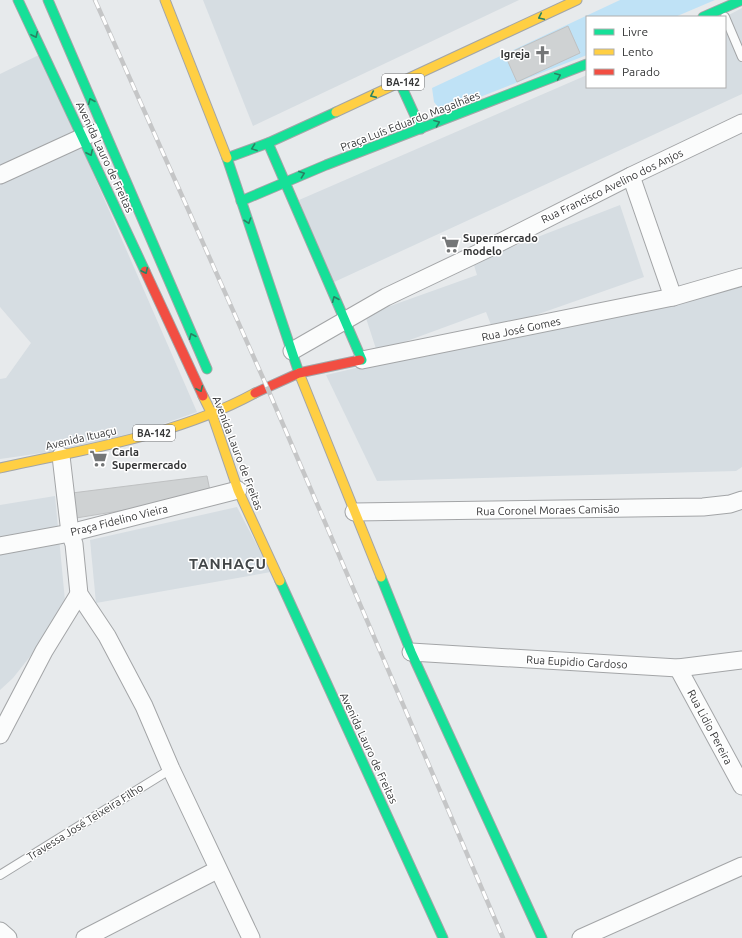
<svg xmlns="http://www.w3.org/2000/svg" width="742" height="938" font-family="Ubuntu,sans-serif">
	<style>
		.built { fill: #d6dde2 }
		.green { fill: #bfe2f6 }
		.building { fill: #cfd2d3; stroke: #bfc1c2 }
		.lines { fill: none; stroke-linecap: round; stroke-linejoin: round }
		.lane-casing { stroke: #a3a5a7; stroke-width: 10 }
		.street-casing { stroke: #a3a5a7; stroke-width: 19 }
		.fast-casing { stroke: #a3a5a7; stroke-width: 11 }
		.slow-casing { stroke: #a3a5a7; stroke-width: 11 }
		.jam-casing { stroke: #a3a5a7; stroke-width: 11 }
		.lane { stroke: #fbfcfc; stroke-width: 8 }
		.street { stroke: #fbfcfc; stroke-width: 17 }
		.fast { stroke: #16e098; stroke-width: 9 }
		.slow { stroke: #ffcf43; stroke-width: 9 }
		.jam { stroke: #f24e42; stroke-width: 9 }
		.rail-casing { stroke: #c5c6c7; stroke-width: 4.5 }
		.rail { stroke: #fff; stroke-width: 3; stroke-dasharray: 9; stroke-linecap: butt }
		.oneway { stroke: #288363 }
		.labels { text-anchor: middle; stroke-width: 3; stroke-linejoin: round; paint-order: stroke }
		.shield { fill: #fff; stroke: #727374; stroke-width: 1 }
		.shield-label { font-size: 10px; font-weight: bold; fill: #363738 }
		.poi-label { font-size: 11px; font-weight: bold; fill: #363738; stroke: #fff; text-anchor: start }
		.street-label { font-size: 11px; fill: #363738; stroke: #fff }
		.district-label { font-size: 15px; font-weight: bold; letter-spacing: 1px; fill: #424648; stroke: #fff }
	</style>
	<rect width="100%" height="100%" fill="#e7eaec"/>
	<g class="built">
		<path d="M203 0H519L253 126Z"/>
		<path d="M742 8V94L332 283 299 200 587 75V87H725V17Z"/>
		<path d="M41 54 197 412 106 444 0 459V379L6 378 31 343 0 307V74Z"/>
		<path d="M620 205 644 277 493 330 486 312 377 352 365 315 477 275 473 262Z"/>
		<path d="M742 278V467L736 471 377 481 326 375Z"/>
		<path d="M55 496 66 611 13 678 0 690V505Z"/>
		<path d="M237 507 271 572 96 603 90 540Z"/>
	</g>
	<path class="green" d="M620 0H715L675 17H587V55L442 112 434 102 432 88Z"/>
	<g class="building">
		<path d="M568 26 580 53 517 82 505 55Z"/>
		<path d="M207 476 211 496 76 518 72 493Z"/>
	</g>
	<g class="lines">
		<defs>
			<g id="lane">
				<path d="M725 17 742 57"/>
				<path d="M0 875 171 769"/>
			</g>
			<g id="street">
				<path d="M0 175 94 132"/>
				<path d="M631 176 673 297"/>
				<path d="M292 351 386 297 489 248 631 176 742 123"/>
				<path d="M362 360 673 297 742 277"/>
				<path d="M61 456 70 533 74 544 79 594 107 636 144 706 171 769 251 938"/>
				<path d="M354 512 703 507 730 504 742 500"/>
				<path d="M0 546 70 533 238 490"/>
				<path d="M411 652 678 668 742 660"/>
				<path d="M678 668 742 786"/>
				<path d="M0 735 44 651 79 594"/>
				<path d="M0 931 8 938"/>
				<path d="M85 938 217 870"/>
				<path d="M581 938 742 866"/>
			</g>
			<g id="fast">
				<path d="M18 0 145 271"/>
				<path d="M48 0 207 369"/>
				<path d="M703 17 742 0"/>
				<path d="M400 83 421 129"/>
				<path d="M268 143 362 360H360"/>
				<path d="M241 201 326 165 587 64"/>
				<path d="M299 373 227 158 268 143 336 112"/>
				<path d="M381 577 411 652 542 938"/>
				<path d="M280 581 443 938"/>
			</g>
			<g id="slow">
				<path d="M165 0 227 158"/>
				<path d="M336 112 577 0"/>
				<path d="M299 373 381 577"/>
				<path d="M203 396 212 414 238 490 280 581"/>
				<path d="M0 468C86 449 176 436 255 393"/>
			</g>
			<g id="jam">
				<path d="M145 271 203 396"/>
				<path d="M255 393 299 373 360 360"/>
			</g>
		</defs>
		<use href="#lane" class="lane-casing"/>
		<use href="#street" class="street-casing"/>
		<use href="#fast" class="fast-casing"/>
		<use href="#slow" class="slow-casing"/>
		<use href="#jam" class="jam-casing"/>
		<use href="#lane" class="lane"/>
		<use href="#street" class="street"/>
		<use href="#fast" class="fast"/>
		<use href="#slow" class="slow"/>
		<use href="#jam" class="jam"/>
		<defs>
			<path id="rail" d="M95 0 267 387 503 938"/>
		</defs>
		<use href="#rail" class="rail-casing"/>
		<use href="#rail" class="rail"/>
	</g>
	<defs><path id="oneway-chevron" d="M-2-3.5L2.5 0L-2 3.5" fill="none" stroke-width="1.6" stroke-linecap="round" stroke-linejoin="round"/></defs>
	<g class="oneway">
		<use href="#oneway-chevron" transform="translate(541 17) rotate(155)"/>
		<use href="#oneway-chevron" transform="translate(35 35) rotate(65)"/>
		<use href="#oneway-chevron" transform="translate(558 76) rotate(-23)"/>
		<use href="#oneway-chevron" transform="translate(373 95) rotate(156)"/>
		<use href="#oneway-chevron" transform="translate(91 101) rotate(-113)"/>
		<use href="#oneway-chevron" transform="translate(437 123) rotate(-21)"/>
		<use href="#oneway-chevron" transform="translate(254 148) rotate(160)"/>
		<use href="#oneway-chevron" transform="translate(90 153) rotate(65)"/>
		<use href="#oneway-chevron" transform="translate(302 174) rotate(-20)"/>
		<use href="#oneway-chevron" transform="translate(248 221) rotate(71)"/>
		<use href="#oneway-chevron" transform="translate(145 271) rotate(65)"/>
		<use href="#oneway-chevron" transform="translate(335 299) rotate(-113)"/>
		<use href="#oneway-chevron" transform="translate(192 336) rotate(-113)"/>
		<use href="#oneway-chevron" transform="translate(200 389) rotate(65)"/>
	</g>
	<defs>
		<symbol id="church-bare" viewBox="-9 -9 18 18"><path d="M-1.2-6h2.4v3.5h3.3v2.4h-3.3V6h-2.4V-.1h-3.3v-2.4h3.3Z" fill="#747677" stroke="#fff" stroke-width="2.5" paint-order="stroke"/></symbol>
		<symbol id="supermarket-bare" viewBox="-9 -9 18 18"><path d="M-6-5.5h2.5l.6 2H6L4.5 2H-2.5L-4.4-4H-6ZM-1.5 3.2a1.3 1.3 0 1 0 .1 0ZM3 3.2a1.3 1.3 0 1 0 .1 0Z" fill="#747677" stroke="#fff" stroke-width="2.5" paint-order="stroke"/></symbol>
	</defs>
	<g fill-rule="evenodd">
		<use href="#church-bare" x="530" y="42" width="25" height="25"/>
		<use href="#supermarket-bare" x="438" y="232" width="25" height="25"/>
		<use href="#supermarket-bare" x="86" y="446" width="25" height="25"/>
	</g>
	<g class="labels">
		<g class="shield">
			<rect x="382" y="74" width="42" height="16" rx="3"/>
			<rect x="133" y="425" width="42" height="16" rx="3"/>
		</g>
		<g class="shield-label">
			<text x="403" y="86">BA-142</text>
			<text x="154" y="437">BA-142</text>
		</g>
		<g class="poi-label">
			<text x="530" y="58" text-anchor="end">Igreja</text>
			<text x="463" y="242">Supermercado<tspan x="463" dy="13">modelo</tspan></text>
			<text x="112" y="456">Carla<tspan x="112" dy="13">Supermercado</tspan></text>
		</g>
		<g class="street-label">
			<text transform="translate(410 121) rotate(-21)" y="4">Praça Luís Eduardo Magalhães</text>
			<text transform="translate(105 157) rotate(65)" y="4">Avenida Lauro de Freitas</text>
			<text transform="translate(612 186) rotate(-26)" y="4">Rua Francisco Avelino dos Anjos</text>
			<text transform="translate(521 329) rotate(-12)" y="4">Rua José Gomes</text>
			<text transform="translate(81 438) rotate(-13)" y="4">Avenida Ituaçu</text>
			<text transform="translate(238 453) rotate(69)" y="4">Avenida Lauro de Freitas</text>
			<text transform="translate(548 510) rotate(-1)" y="4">Rua Coronel Moraes Camisão</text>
			<text transform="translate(119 520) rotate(-14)" y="4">Praça Fidelino Vieira</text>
			<text transform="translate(577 662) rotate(3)" y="4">Rua Eupidio Cardoso</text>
			<text transform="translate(710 727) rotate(62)" y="4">Rua Lidio Pereira</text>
			<text transform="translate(369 748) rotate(65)" y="4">Avenida Lauro de Freitas</text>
			<text transform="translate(85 822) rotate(-32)" y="4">Travessa José Teixeira Filho</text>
		</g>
		<g class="district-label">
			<text x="228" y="569">TANHAÇU</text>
		</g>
	</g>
	<rect x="586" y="16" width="140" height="72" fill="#ffffff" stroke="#afafaf"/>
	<rect x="594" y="29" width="20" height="6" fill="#16e098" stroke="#afafaf"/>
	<text x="622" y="36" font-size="12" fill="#363738">Livre</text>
	<rect x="594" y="49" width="20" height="6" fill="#ffcf43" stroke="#afafaf"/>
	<text x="622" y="56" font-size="12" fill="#363738">Lento</text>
	<rect x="594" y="69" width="20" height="6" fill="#f24e42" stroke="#afafaf"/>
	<text x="622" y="76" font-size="12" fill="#363738">Parado</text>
</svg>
